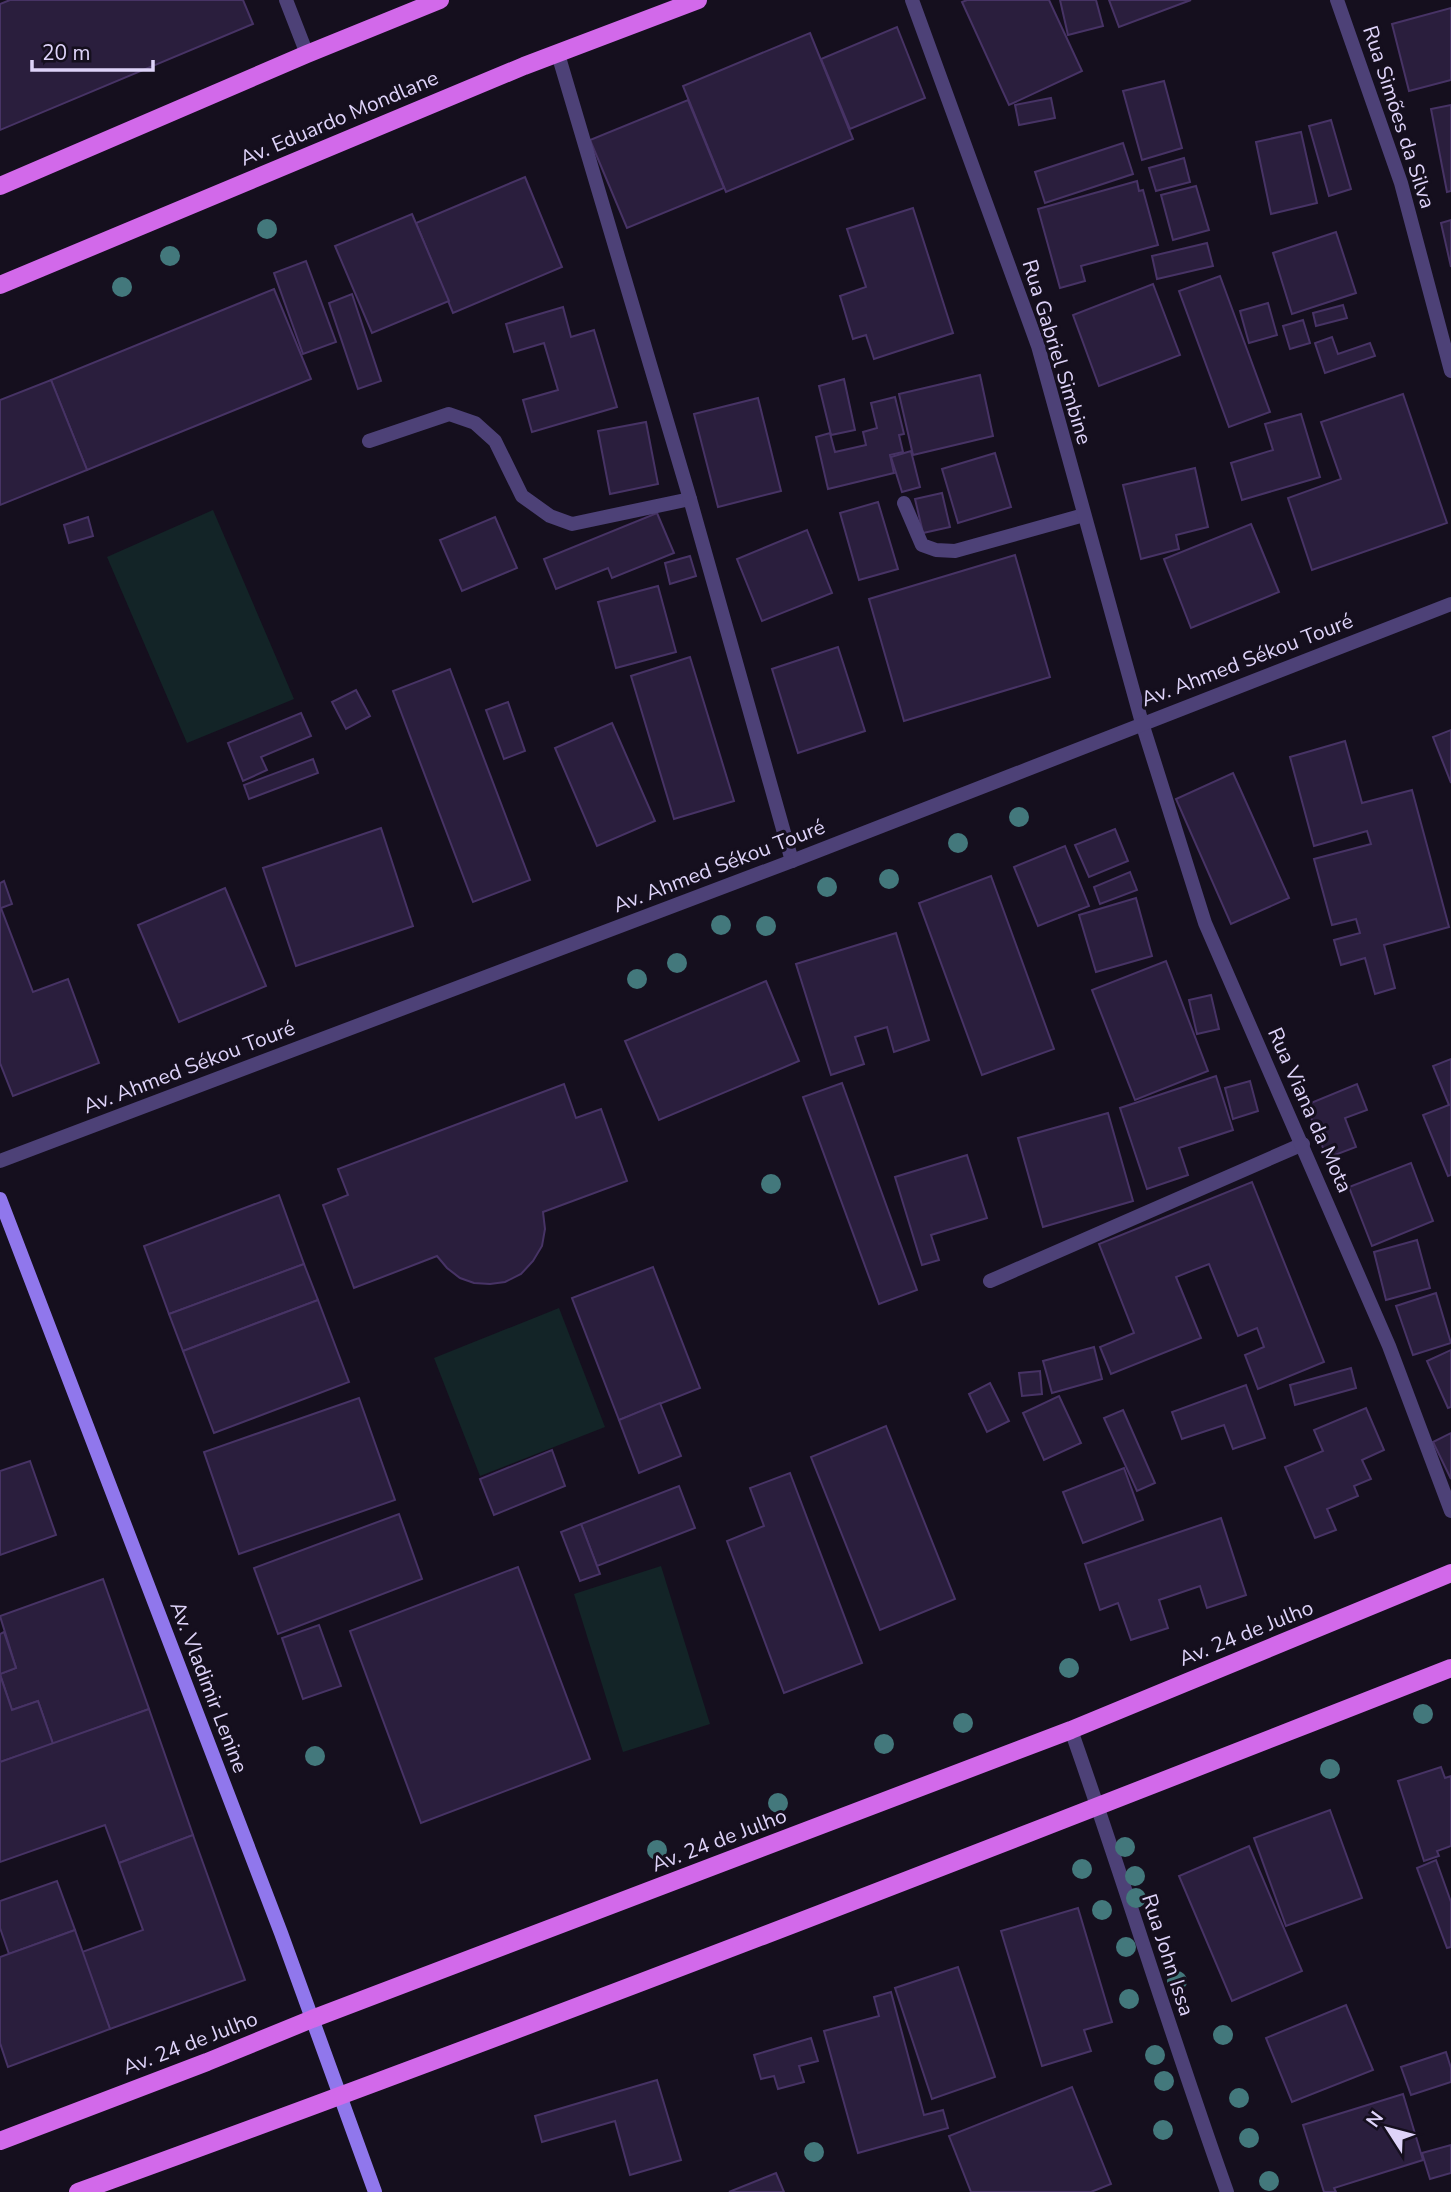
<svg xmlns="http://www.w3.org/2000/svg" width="1451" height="2192" font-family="'Nunito Sans',sans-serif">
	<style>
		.green { fill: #132427 }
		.building { fill: #2a1e3d; stroke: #473365; stroke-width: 2 }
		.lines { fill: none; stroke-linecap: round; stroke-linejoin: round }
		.service { stroke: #4d4177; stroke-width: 14 }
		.minor { stroke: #4d4177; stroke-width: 14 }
		.secondary { stroke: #9077ec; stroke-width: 14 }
		.primary { stroke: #d269ea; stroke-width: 18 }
		.tree { fill: #43787c }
		.labels { text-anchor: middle; stroke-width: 6; stroke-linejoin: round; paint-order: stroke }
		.street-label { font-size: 21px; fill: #ded3f9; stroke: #150f1e }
	</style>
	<rect width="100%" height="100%" fill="#150f1e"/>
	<g class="green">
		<path d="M213 510 294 699 187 743 107 557Z"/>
		<path d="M559 1308 605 1427 480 1476 434 1358Z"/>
		<path d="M661 1566 710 1724 623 1752 574 1594Z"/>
	</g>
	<g class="building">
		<path d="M10 0H243L253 24 0 130V4Z"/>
		<path d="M967 0H1049L1082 71 1009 105 962 2Z"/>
		<path d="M1060 0H1096L1103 26 1068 35Z"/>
		<path d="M1109 0H1191L1119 27Z"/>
		<path d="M1451 8V80L1409 91 1392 24Z"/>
		<path d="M897 27 925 98 850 129 821 59Z"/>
		<path d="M810 33 853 139 726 192 683 86Z"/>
		<path d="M1164 81 1182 148 1142 160 1123 91Z"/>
		<path d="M1051 98 1055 118 1019 125 1015 105Z"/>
		<path d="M688 100 724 188 627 228 590 140Z"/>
		<path d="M1451 105V191L1447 192 1431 109Z"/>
		<path d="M1331 120 1351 189 1329 196 1309 126Z"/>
		<path d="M1301 132 1317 203 1271 214 1256 142Z"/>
		<path d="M1123 143 1133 174 1045 203 1035 172Z"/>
		<path d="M1184 158 1190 182 1156 191 1149 168Z"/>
		<path d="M525 177 562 267 453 313 416 223Z"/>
		<path d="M1137 181 1139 191 1143 190 1158 245 1081 266 1085 281 1060 288 1038 209Z"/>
		<path d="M1196 186 1209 230 1173 240 1161 195Z"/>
		<path d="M913 208 953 333 874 359 866 335 853 339 840 296 866 287 847 229Z"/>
		<path d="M412 214 449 301 372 333 335 246Z"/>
		<path d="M1451 220V267L1441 223Z"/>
		<path d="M1336 232 1356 293 1292 314 1273 253Z"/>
		<path d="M1207 243 1213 266 1157 279 1152 256Z"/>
		<path d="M306 261 336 342 303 354 274 273Z"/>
		<path d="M1220 276 1270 412 1229 427 1179 291Z"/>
		<path d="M1153 284 1180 355 1099 386 1073 315Z"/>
		<path d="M274 289 311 379 87 470 51 380Z"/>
		<path d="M352 294 381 381 358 389 329 303Z"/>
		<path d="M1268 303 1277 335 1249 343 1240 311Z"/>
		<path d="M1343 305 1347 318 1316 326 1313 313Z"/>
		<path d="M563 307 571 337 594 330 617 407 532 432 523 400 558 390 544 343 514 352 506 324Z"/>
		<path d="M1303 320 1310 343 1290 349 1283 326Z"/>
		<path d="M1332 337 1338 354 1370 343 1375 356 1325 373 1315 343Z"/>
		<path d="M980 375 993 436 913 455 899 394Z"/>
		<path d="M844 379 855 430 831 435 819 386Z"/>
		<path d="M51 380 87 470 0 505V400Z"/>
		<path d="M1403 394 1447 523 1312 570 1288 498 1341 479 1321 422Z"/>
		<path d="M895 397 904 434 899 435 903 452 890 455 894 473 828 489 816 437 830 433 835 452 866 445 863 432 877 428 871 403Z"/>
		<path d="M758 398 781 491 718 507 694 414Z"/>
		<path d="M1301 414 1320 477 1242 500 1231 463 1273 450 1265 424Z"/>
		<path d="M646 422 658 484 610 494 598 431Z"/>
		<path d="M911 451 920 487 902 492 891 457Z"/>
		<path d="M995 453 1011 507 958 523 942 469Z"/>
		<path d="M1195 468 1208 527 1176 535 1179 549 1141 559 1123 485Z"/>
		<path d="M942 493 950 527 923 533 915 499Z"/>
		<path d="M878 502 898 569 859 580 840 513Z"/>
		<path d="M657 513 674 553 612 578 608 568 556 589 544 559Z"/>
		<path d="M88 517 93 536 69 543 64 525Z"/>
		<path d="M495 517 517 568 462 591 440 540Z"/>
		<path d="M1251 524 1279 592 1191 628 1164 559Z"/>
		<path d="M807 530 832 593 762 621 737 559Z"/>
		<path d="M1015 555 1050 677 904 721 869 599Z"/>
		<path d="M690 556 696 576 670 584 665 563Z"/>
		<path d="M658 586 676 652 616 668 598 602Z"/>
		<path d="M838 647 865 731 798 753 772 669Z"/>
		<path d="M690 657 734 801 674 819 631 676Z"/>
		<path d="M450 669 530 880 473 902 393 691Z"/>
		<path d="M356 690 370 716 346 729 332 702Z"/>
		<path d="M508 702 525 751 504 759 486 710Z"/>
		<path d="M301 713 311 736 261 757 267 770 243 781 228 743Z"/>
		<path d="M612 723 655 821 597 846 555 748Z"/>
		<path d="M1451 730V783L1433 737Z"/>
		<path d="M1345 741 1362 803 1412 790 1449 927 1384 945 1395 988 1375 994 1365 958 1341 965 1334 940 1360 933 1356 919 1332 925 1314 859 1371 844 1367 831 1314 846 1290 757Z"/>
		<path d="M313 759 318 773 249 799 244 785Z"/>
		<path d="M1233 773 1289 898 1231 924 1176 799Z"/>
		<path d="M381 828 413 926 296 966 263 868Z"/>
		<path d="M1115 829 1128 861 1089 877 1075 845Z"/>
		<path d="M1065 846 1089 906 1038 926 1014 867Z"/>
		<path d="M1130 872 1137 890 1100 904 1094 887Z"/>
		<path d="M991 876 1054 1049 982 1075 919 903Z"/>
		<path d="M4 881 12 904 1 908 33 992 68 979 99 1063 13 1096 0 1063V883Z"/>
		<path d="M225 888 266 986 179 1022 138 925Z"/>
		<path d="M1136 898 1152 956 1096 972 1079 915Z"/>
		<path d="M896 933 929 1040 894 1052 887 1027 855 1037 864 1064 831 1075 796 964Z"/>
		<path d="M1166 961 1208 1071 1135 1100 1092 990Z"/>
		<path d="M766 981 799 1061 659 1120 625 1041Z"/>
		<path d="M1211 995 1219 1029 1197 1034 1189 1000Z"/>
		<path d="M1451 1059V1175L1448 1176 1423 1115 1449 1105 1433 1066Z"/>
		<path d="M1216 1076 1233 1130 1179 1148 1188 1175 1147 1189 1120 1108Z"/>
		<path d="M1250 1081 1258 1111 1233 1119 1225 1088Z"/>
		<path d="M842 1083 917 1290 879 1304 803 1097Z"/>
		<path d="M564 1084 576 1118 601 1109 627 1181 543 1212 545 1229 542 1246 533 1261 521 1274 505 1282 490 1284 474 1283 460 1278 447 1268 437 1256 354 1288 323 1205 348 1195 338 1169Z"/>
		<path d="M1357 1084 1367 1110 1345 1118 1356 1147 1327 1158 1306 1105Z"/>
		<path d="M1108 1113 1133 1201 1043 1227 1018 1138Z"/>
		<path d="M967 1155 987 1218 931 1235 939 1260 922 1265 895 1177Z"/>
		<path d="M1411 1163 1433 1221 1372 1246 1349 1187Z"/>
		<path d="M1252 1182 1324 1362 1258 1389 1245 1355 1264 1347 1257 1328 1238 1336 1209 1264 1176 1277 1201 1338 1111 1374 1100 1347 1134 1333 1099 1244Z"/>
		<path d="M279 1195 304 1264 169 1314 144 1246Z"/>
		<path d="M1417 1240 1430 1288 1386 1300 1374 1252Z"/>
		<path d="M304 1264 318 1300 183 1351 169 1314Z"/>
		<path d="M653 1267 700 1388 619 1420 572 1298Z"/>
		<path d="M1436 1293 1451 1343 1413 1355 1396 1306Z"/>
		<path d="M318 1300 349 1382 214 1433 183 1351Z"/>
		<path d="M1094 1347 1102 1379 1052 1393 1043 1361Z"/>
		<path d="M1451 1350V1407L1448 1408 1427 1361Z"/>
		<path d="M1351 1368 1356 1388 1295 1405 1290 1385Z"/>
		<path d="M1040 1371 1042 1394 1022 1396 1019 1373Z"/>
		<path d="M990 1383 1009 1421 987 1432 969 1394Z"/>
		<path d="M1246 1385 1265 1438 1233 1449 1224 1425 1182 1439 1172 1412Z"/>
		<path d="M1059 1396 1081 1443 1044 1460 1023 1413Z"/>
		<path d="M359 1398 395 1500 239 1554 204 1452Z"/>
		<path d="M660 1403 681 1456 639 1473 619 1420Z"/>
		<path d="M1366 1408 1384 1450 1362 1460 1371 1479 1354 1486 1358 1496 1327 1509 1336 1530 1315 1538 1285 1467 1323 1451 1314 1430Z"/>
		<path d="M1123 1410 1155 1483 1137 1491 1104 1418Z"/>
		<path d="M886 1426 955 1599 880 1630 811 1457Z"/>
		<path d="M1451 1433V1479L1433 1442Z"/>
		<path d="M552 1450 565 1486 494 1515 480 1479Z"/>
		<path d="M30 1461 56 1535 0 1555V1471Z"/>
		<path d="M1124 1468 1143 1520 1083 1543 1063 1492Z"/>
		<path d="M790 1473 862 1663 784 1693 727 1541 764 1526 750 1488Z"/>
		<path d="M679 1486 695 1528 597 1566 581 1524Z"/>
		<path d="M399 1514 422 1579 278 1634 254 1568Z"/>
		<path d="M1221 1518 1246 1595 1207 1608 1200 1586 1159 1600 1168 1628 1131 1640 1118 1603 1100 1610 1085 1564Z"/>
		<path d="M581 1524 600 1574 580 1581 561 1532Z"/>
		<path d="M518 1567 590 1759 421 1823 350 1631Z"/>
		<path d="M103 1579 149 1709 53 1744 38 1701 12 1710 0 1674 16 1668 0 1616Z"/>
		<path d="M319 1625 341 1686 303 1699 282 1638Z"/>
		<path d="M4 1632 16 1668 0 1674V1634Z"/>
		<path d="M0 1675 12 1710 38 1701 53 1744 0 1762Z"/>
		<path d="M149 1709 193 1835 119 1863 105 1825 0 1862V1762Z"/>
		<path d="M1441 1767 1445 1778 1451 1776V1846L1437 1851 1439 1856 1424 1861 1398 1781Z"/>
		<path d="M1330 1810 1362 1898 1286 1926 1254 1838Z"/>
		<path d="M193 1835 245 1980 110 2029 82 1952 143 1930 119 1863Z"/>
		<path d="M1249 1846 1302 1971 1232 2001 1179 1876Z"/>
		<path d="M1436 1860 1451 1902V1947L1447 1948 1417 1868Z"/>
		<path d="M57 1881 75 1930 9 1954 0 1928V1901Z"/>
		<path d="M1078 1908 1112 2022 1084 2030 1091 2051 1042 2066 1001 1931Z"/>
		<path d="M75 1930 110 2029 8 2067 0 2043V1957Z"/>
		<path d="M958 1967 995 2077 932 2099 895 1988Z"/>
		<path d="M891 1992 924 2115 943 2110 948 2128 858 2153 824 2031 879 2016 874 1997Z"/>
		<path d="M1346 2005 1373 2070 1292 2102 1266 2038Z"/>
		<path d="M811 2038 818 2061 799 2066 804 2082 778 2089 774 2076 761 2079 754 2055Z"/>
		<path d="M1446 2052 1451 2068V2082L1411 2095 1401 2067Z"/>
		<path d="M657 2080 681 2160 630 2175 615 2121 542 2142 535 2116Z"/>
		<path d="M1072 2087 1111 2184 1091 2192H971L949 2136Z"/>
		<path d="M1403 2094 1423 2160 1334 2188 1336 2192H1324L1303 2125Z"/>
		<path d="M1451 2145V2173L1430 2179 1422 2153Z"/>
		<path d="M776 2173 784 2192H729Z"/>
	</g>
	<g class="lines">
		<g class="service">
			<path d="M369 441 449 414 475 423 495 441 522 496 550 516 572 524 690 499"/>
			<path d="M904 503 922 545 936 550 955 551 1084 515"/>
			<path d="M990 1281 1303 1144"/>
		</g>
		<g class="minor">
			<path d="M286 0 307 54"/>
			<path d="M912 0 1038 346 1142 723 1205 923 1389 1346 1451 1511"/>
			<path d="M1337 0 1401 183 1451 371"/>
			<path d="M558 54 690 499 792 861"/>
			<path d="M0 1161 792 861 1451 604"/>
			<path d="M1071 1730C1125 1883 1172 2039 1227 2192"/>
		</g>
		<path class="secondary" d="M0 1199 281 1933 375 2192"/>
		<g class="primary">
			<path d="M0 186 307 54 440 0"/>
			<path d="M0 285 524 66 698 0"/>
			<path d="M0 2141 207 2062 312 2019 1071 1730 1451 1573"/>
			<path d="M78 2192C539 2025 995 1847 1451 1668"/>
		</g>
	</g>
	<g class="tree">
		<circle cx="267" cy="229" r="10"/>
		<circle cx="170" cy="256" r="10"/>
		<circle cx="122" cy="287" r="10"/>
		<circle cx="1019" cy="817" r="10"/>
		<circle cx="958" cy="843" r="10"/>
		<circle cx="889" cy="879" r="10"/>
		<circle cx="827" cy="887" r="10"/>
		<circle cx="721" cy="925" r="10"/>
		<circle cx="766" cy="926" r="10"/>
		<circle cx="677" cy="963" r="10"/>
		<circle cx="637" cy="979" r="10"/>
		<circle cx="771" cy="1184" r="10"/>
		<circle cx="1069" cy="1668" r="10"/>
		<circle cx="1423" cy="1714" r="10"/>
		<circle cx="963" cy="1723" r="10"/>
		<circle cx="884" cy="1744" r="10"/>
		<circle cx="315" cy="1756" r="10"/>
		<circle cx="1330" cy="1769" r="10"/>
		<circle cx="778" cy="1803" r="10"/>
		<circle cx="1125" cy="1847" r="10"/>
		<circle cx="657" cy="1850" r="10"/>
		<circle cx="1082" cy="1869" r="10"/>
		<circle cx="1135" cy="1876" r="10"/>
		<circle cx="1136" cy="1898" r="10"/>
		<circle cx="1102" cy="1910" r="10"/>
		<circle cx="1126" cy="1947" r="10"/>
		<circle cx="1177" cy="1981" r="10"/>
		<circle cx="1129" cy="1999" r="10"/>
		<circle cx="1223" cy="2035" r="10"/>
		<circle cx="1155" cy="2055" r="10"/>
		<circle cx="1164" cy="2081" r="10"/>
		<circle cx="1239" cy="2098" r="10"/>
		<circle cx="1163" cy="2130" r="10"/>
		<circle cx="1249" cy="2138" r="10"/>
		<circle cx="814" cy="2152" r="10"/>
		<circle cx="1269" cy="2181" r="10"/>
	</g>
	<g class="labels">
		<g class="street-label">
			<text transform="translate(1399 117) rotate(72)" y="7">Rua Simões da Silva</text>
			<text transform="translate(339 118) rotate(-23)" y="7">Av. Eduardo Mondlane</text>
			<text transform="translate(1057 352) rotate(73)" y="7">Rua Gabriel Simbine</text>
			<text transform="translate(1247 660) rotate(-21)" y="7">Av. Ahmed Sékou Touré</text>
			<text transform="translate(719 866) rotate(-21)" y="7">Av. Ahmed Sékou Touré</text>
			<text transform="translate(189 1067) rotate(-21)" y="7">Av. Ahmed Sékou Touré</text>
			<text transform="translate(1310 1110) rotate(66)" y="7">Rua Viana da Mota</text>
			<text transform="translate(1246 1633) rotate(-22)" y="7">Av. 24 de Julho</text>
			<text transform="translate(209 1687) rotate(69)" y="7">Av. Vladimir Lenine</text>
			<text transform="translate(719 1840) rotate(-21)" y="7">Av. 24 de Julho</text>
			<text transform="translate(1168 1955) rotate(72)" y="7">Rua John Issa</text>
			<text transform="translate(190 2043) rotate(-21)" y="7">Av. 24 de Julho</text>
		</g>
	</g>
	<g transform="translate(1388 2129) rotate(306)" stroke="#150f1e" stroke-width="5" paint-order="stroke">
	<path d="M0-5L12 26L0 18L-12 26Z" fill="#ded3f9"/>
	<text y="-10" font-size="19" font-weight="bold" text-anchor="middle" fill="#ded3f9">N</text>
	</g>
	<path d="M32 60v10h121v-10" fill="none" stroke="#ded3f9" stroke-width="3.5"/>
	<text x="42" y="60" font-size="21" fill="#ded3f9" stroke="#150f1e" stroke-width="5" paint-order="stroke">20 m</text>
</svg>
